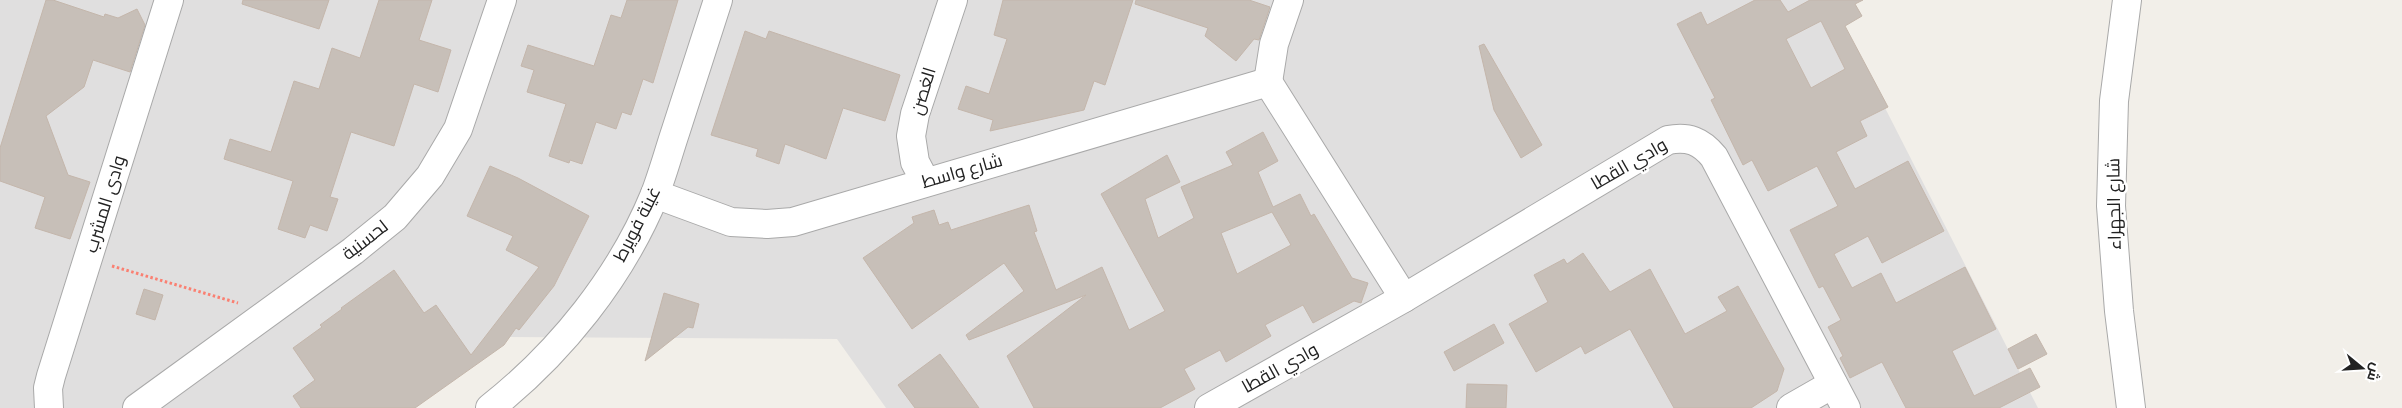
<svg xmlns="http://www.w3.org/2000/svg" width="2402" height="408" font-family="Roboto,Cairo,sans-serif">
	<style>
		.residential { fill: #e0dfdf }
		.building { fill: #c7bfb8; stroke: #c4b6ab; fill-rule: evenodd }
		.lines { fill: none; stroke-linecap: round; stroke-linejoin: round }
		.minor-casing { stroke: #a9a9a9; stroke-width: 30 }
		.path { stroke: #fa8072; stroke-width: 3; stroke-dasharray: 2.5 2.5; stroke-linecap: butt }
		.minor { stroke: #fff; stroke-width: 28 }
		.labels { text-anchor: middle; stroke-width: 5; stroke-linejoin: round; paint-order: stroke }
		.street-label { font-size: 18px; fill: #222; stroke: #fff }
	</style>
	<rect width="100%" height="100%" fill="#f2efe9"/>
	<path class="residential" d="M0 0H1830L2038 408H886L837 339 500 337 401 408H0Z"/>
	<g class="building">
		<path d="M46 0H53L104 17 105 14 118 18 137 9 145 25 130 72 93 60 84 87 46 116 68 175 90 182 70 239 35 228 45 197 0 181V148Z"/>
		<path d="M243 0H329L319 29 242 4Z"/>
		<path d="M379 0H432L419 40 451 50 438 92 414 84 394 146 351 132 330 197 338 199 327 231 310 225 305 238 278 229 293 181 224 159 230 139 271 152 294 81 319 89 332 48 360 58Z"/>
		<path d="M627 0H678L653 83 643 79 631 115 622 112 616 129 596 122 582 164 570 160 569 163 549 156 566 104 527 92 534 70 521 66 528 45 594 66 611 15 621 18Z"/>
		<path d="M1003 0H1133L1105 85 1094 81 1084 110 990 131 993 120 958 109 966 86 989 94 1007 39 994 35Z"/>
		<path d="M1136 0H1249L1270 7 1259 40 1254 39 1236 61 1205 36 1208 28 1135 4Z"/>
		<path d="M1755 0H1780L1788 12 1810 0H1863L1855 4 1862 16 1845 26 1888 107 1860 121 1867 136 1836 152 1855 189 1908 161 1944 231 1882 263 1868 236 1834 254 1852 288 1881 273 1896 303 1965 267 1996 329 1952 351 1974 396 2030 368 2040 387 1999 408H1906L1882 362 1850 378 1840 358 1843 356 1828 327 1841 320 1823 286 1819 288 1790 230 1838 206 1817 166 1768 191 1752 160 1743 165 1711 100 1715 98 1677 24 1701 12 1707 25ZM1821 21 1845 69 1811 88 1786 39Z"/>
		<path d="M745 31 766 39 769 31 900 75 885 121 843 108 826 159 785 144 779 164 756 156 758 149 711 135Z"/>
		<path d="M1484 44 1542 145 1521 158 1494 110 1479 46Z"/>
		<path d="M1263 132 1278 161 1258 172 1273 207 1300 194 1311 216 1314 214 1352 278 1368 283 1361 303 1354 301 1313 323 1303 305 1265 325 1271 336 1226 362 1220 350 1184 369 1195 389 1160 408H1034L1007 356 1086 295 969 340 966 335 1024 291 1004 263 912 329 863 258 914 223 912 217 934 210 939 225 948 222 951 230 1029 205 1037 231 1034 232 1056 290 1102 267 1129 330 1165 311 1101 194 1167 155 1180 182 1145 199 1158 238 1194 218 1181 187 1233 165 1226 152ZM1272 212 1291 245 1237 274 1221 233Z"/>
		<path d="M490 166 518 178 589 216 554 286 519 330 516 328 504 345 415 408H301L293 396 315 380 293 348 322 327 320 325 342 309 341 308 394 270 424 313 436 305 471 355 539 267 506 250 513 236 467 216Z"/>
		<path d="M1583 253 1610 292 1650 269 1685 334 1727 311 1718 297 1738 286 1784 369 1777 391 1751 408H1674L1630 329 1585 354 1581 346 1536 372 1509 324 1548 302 1534 275 1564 259 1567 264Z"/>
		<path d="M144 289 163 295 155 320 136 314Z"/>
		<path d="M664 293 699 304 693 328 688 327 645 361Z"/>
		<path d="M1494 324 1504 343 1454 371 1444 352Z"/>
		<path d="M2036 334 2047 354 2018 369 2008 349Z"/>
		<path d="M940 354 952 370 979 408H915L898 385Z"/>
		<path d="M1467 384 1507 385 1506 408H1466Z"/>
	</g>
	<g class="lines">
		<defs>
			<g id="minor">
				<path d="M2127 0 2114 101 2111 206 2119 311 2131 408"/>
				<path d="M1268 82 1404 298"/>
				<path d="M1268 82 1274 44 1289 0"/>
				<path d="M925 181 915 162 911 136 915 114 953 0"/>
				<path d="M655 194 731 222 767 224 793 222 1268 82"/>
				<path d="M49 408 48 388 51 376 169 0"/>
				<path d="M137 408 353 251 395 217 430 176 458 129 502 0"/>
				<path d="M490 408C560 353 621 277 655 194 663 173 669 151 676 130 690 86 704 43 718 0"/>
				<path d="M1209 408 1404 298 1668 140C1688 136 1701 141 1714 157L1846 408"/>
				<path d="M1791 408 1833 384"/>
			</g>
		</defs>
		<use href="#minor" class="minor-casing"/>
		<path class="path" d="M112 266 238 303"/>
		<use href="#minor" class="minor"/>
	</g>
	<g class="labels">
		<g class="street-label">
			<text transform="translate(923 91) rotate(-73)" y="6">الغصن</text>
			<text transform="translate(1629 164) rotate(-30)" y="6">وادي القطا</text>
			<text transform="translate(962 171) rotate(-16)" y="6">شارع واسط</text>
			<text transform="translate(105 204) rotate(-73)" y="6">وادى المشرب</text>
			<text transform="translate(2114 204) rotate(-91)" y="6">شارع الجهراء</text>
			<text transform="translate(637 224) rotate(-63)" y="6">غينة فويرط</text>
			<text transform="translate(365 240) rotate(-38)" y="6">لحسنية</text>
			<text transform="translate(1280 368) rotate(-29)" y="6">وادي القطا</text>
		</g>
	</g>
	<g transform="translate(2362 368) rotate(108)" stroke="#ffffff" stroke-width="4" paint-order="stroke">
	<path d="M0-4L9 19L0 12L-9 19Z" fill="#222222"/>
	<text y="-8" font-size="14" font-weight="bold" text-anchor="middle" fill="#222222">ش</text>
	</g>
</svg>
